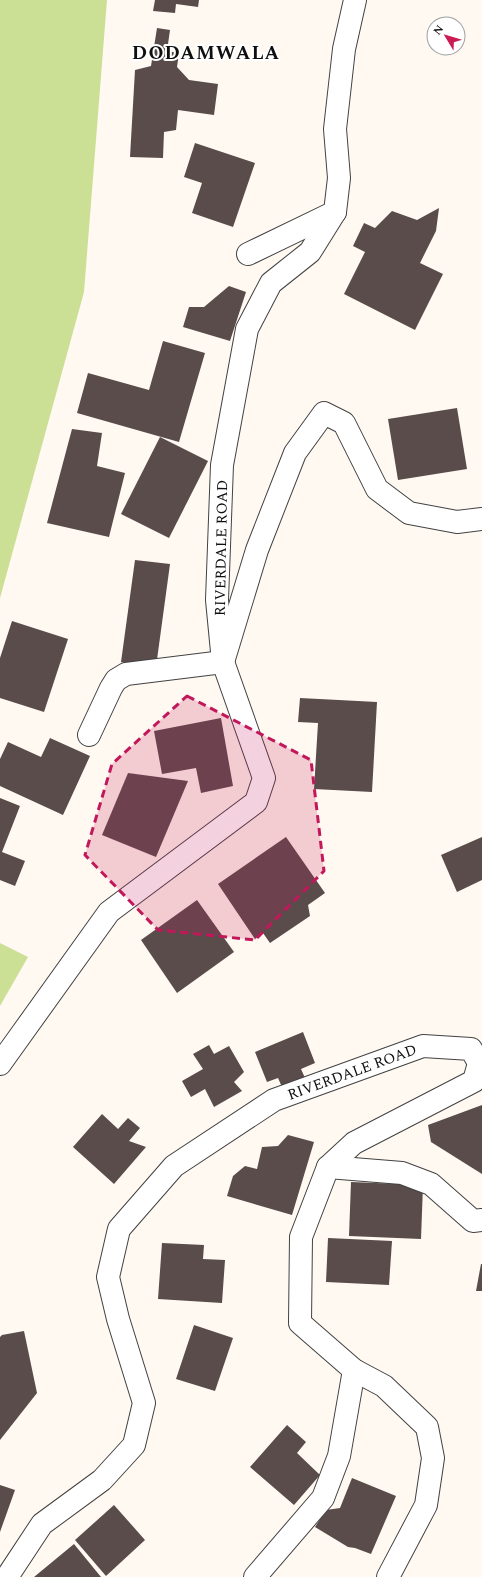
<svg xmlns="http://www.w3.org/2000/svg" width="482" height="1577" font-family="Spectral,serif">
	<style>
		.forest { fill: #cbdf95 }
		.building { fill: #594c4b }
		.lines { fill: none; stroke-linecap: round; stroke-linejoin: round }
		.minor-casing { stroke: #424242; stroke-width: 24 }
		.minor { stroke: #fff; stroke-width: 22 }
		.marked { fill: #c2185b; fill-opacity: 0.2; stroke: #c2185b; stroke-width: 3; stroke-dasharray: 8 5; stroke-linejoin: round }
		.labels { text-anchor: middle; stroke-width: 4; stroke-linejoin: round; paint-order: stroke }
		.street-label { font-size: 15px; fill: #0f0f0f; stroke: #fff }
		.district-label { font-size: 19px; font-weight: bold; letter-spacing: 1px; fill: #0f0f0f; stroke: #fff }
	</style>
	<rect width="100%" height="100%" fill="#fff9f1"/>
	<g class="forest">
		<path d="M0 0H107L84 292 0 598Z"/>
		<path d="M0 943 28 957 0 1006Z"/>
	</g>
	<g class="building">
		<path d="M155 0H199L198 7 176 4 175 13 153 11Z"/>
		<path d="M157 28 170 30 167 51 179 53 177 67 189 80 218 84 214 115 178 110 176 130 164 132 163 158 130 157 135 70 151 66Z"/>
		<path d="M195 143 255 163 233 227 192 213 202 183 184 177Z"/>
		<path d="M439 208 436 231 420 263 443 274 415 330 344 294 365 252 353 246 364 223 375 228 392 211 417 220Z"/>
		<path d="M229 286 246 292 230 341 183 327 189 307H204Z"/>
		<path d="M163 341 205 353 179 442 77 413 88 373 149 390Z"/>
		<path d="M457 408 467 469 398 480 388 419Z"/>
		<path d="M72 429 102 433 97 466 125 473 109 537 47 523Z"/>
		<path d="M160 437 208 461 169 538 121 514Z"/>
		<path d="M135 560 170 564 156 667 121 662Z"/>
		<path d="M12 621 68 639 44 712 0 698V658Z"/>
		<path d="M300 698 377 702 372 792 314 789 318 723 298 722Z"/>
		<path d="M221 718 233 786 201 793 196 768 162 774 154 731Z"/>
		<path d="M50 738 90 756 63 815 0 786V759L8 742 41 757Z"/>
		<path d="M128 773 188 781 156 857 102 835Z"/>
		<path d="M0 798 20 806 2 852 25 861 15 886 0 880Z"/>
		<path d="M286 837 325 893 308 905 310 916 270 943 263 933 255 939 218 884Z"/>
		<path d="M482 837V880L457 892 441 855Z"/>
		<path d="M197 900 234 952 177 993 141 940Z"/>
		<path d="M303 1032 315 1063 301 1069 305 1078 282 1087 278 1078 267 1082 255 1052Z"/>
		<path d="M209 1045 214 1054 229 1046 244 1072 234 1082 242 1091 214 1107 205 1089 191 1097 182 1081 203 1069 193 1054Z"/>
		<path d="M482 1105V1174L431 1142 428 1125Z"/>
		<path d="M102 1114 118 1129 128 1118 140 1128 129 1141 146 1147 114 1184 73 1147Z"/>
		<path d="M288 1135 314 1142 292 1215 227 1196 233 1176 245 1166 257 1169 262 1147 278 1146Z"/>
		<path d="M351 1182 423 1185 421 1239 349 1236Z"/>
		<path d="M328 1238 392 1241 389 1285 326 1282Z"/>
		<path d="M162 1243 204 1245 203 1259 225 1260 222 1303 158 1299Z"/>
		<path d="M481 1264H482V1291H476Z"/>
		<path d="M194 1325 233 1338 215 1391 176 1379Z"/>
		<path d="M24 1331 37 1393 0 1440V1337L2 1335Z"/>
		<path d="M287 1425 306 1442 297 1453 320 1475 294 1505 250 1467Z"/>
		<path d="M352 1478 396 1496 371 1554 355 1548 348 1547 315 1527 326 1510 340 1508Z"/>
		<path d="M0 1485 15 1490 0 1532Z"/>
		<path d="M114 1505 145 1540 106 1576 75 1540Z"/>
		<path d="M74 1544 101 1577H34Z"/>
	</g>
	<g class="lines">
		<defs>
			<g id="minor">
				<path d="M248 254 335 212"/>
				<path d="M89 735 111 688 116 680 126 674 223 662 257 550 295 453 324 413 344 423 377 489 409 513 457 522 482 519"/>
				<path d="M0 1064 109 912 256 802 264 778 223 662 217 600 222 465 247 329 271 283 310 252 335 212 339 178 335 129 344 49 355 0"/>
				<path d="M328 1167 402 1173 431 1184 473 1221 482 1220"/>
				<path d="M7 1577 42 1524 102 1480 134 1445 144 1403 118 1319 108 1277 119 1229 174 1166 274 1100 423 1046 471 1049 479 1063 474 1081 354 1143 328 1167 301 1237 300 1323 354 1370 384 1386 427 1427 433 1458 426 1505 388 1577"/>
				<path d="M255 1577 323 1498 339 1456 354 1370"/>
			</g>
		</defs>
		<use href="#minor" class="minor-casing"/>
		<use href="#minor" class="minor"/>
	</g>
	<path class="marked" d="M187 696 311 760 324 871 255 940 158 930 85 855 112 764Z"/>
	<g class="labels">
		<g class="street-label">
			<text transform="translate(221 548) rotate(-89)" y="5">RIVERDALE ROAD</text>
			<text transform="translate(352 1072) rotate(-20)" y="5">RIVERDALE ROAD</text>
		</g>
		<g class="district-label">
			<text x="206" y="59">DODAMWALA</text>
		</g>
	</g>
	<g transform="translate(446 36) rotate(308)"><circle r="19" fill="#ffffff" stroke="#9f9f9f"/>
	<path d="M0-3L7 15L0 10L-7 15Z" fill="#cb1b53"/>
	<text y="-6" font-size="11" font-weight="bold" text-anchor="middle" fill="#0f0f0f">N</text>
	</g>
</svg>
